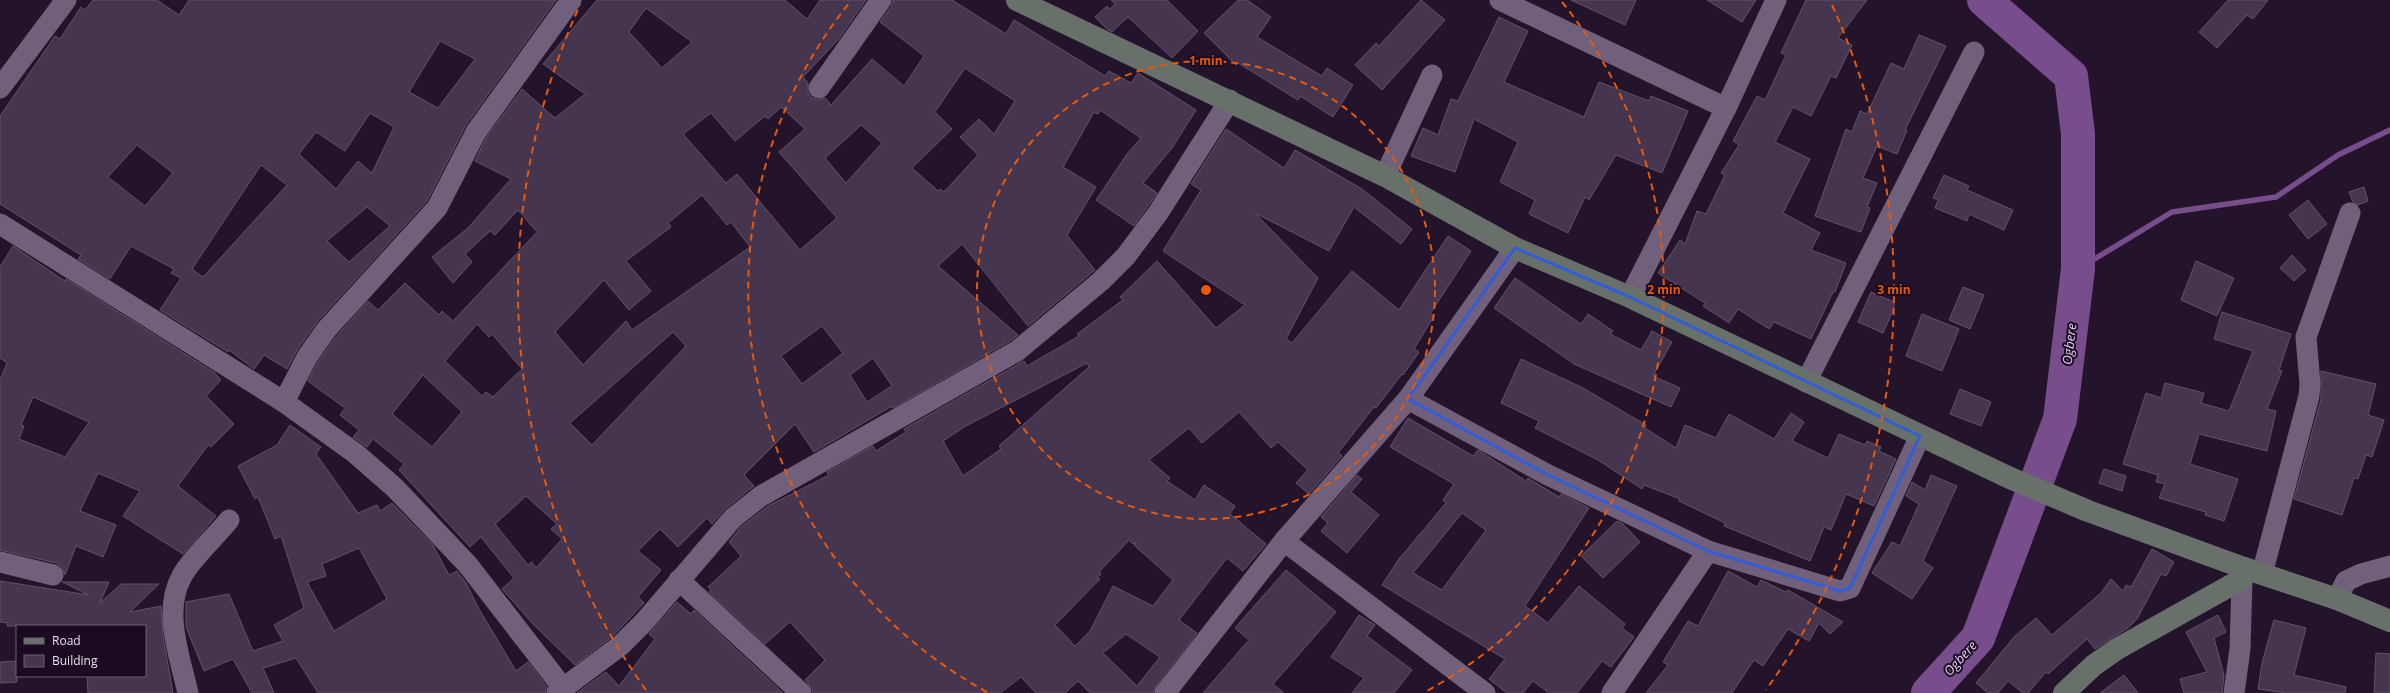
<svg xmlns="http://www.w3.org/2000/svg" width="2390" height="693" font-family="'Open Sans',sans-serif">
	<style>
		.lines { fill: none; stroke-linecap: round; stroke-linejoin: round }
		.stream { stroke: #774d8c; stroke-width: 5.5 }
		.river { stroke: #774d8c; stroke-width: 34 }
		.building { fill: #46354e; stroke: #62516b; fill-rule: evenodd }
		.street { stroke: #71607b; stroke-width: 21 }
		.secondary { stroke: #68706a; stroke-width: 22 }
		.marked { fill: none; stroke: #325dda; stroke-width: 3; stroke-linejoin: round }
		.ring { fill: none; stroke: #e8590c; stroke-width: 2; stroke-dasharray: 7 5 }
		.labels { text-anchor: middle; stroke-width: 4; stroke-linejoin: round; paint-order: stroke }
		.water-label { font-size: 13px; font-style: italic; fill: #e6cff3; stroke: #1a0b21 }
		.centre { fill: #e8590c; stroke: #1a0b21; stroke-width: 2 }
		.ring-label { font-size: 12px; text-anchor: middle; font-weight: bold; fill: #e8590c; stroke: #1a0b21; stroke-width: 4; stroke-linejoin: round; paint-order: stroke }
	</style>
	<rect width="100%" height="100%" fill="#23142b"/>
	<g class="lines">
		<path class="stream" d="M2078 269 2172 212 2276 197 2338 155 2390 130"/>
		<path class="river" d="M1928 693 1978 638 2060 419 2078 269V134L2071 76 1984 0"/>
	</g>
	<g class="building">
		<path d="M93 0H157L179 15 189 0H556L466 125 427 201 317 322 297 350 287 369 264 355 254 369 229 350 228 352 160 310 181 278 171 273 174 269 131 246 110 279 78 259 81 255 0 204V116L55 36 60 39 81 7 85 10ZM440 41 475 59 438 108 409 92ZM370 113 394 127 372 173 358 161 336 189 299 154 316 132 345 151ZM137 145 173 173 145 206 108 177ZM261 165 287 185 203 277 192 269ZM367 207 390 226 349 262 327 241Z"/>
		<path d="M597 0H785L807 19 820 0H866L838 40 803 77 808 83V93L812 98 818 100 825 98 831 105 872 59 904 86 924 56 880 22 891 7 893 0H952L1006 34 1014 20 1105 76 1109 71 1131 83 1138 73 1196 110 1172 148 1143 183 1157 193 1134 226 1096 200 1127 154 1141 138 1100 110 1098 114 1094 112 1063 167 1096 187 1067 235 1095 270 1028 326 962 244 938 266 1018 335 1010 341 893 408 892 406 814 452 795 424 744 475 754 486 725 509 712 524 707 518 678 547 660 529 638 551 661 570 638 597 644 603 613 636 575 665 533 624 502 589 514 578 481 537 470 547 399 470 404 464 373 439 367 447 353 437 359 430 340 415 345 408 308 381 317 363 335 338 368 301 378 310 405 283 439 315 442 311 453 321 537 232 518 210 495 235 490 231 465 254 472 262 453 283 432 257 468 228 511 179 475 161 486 138 522 89 555 118 585 94 543 64ZM646 8 692 42 662 68 629 32ZM965 68 1015 101 994 134 979 119 960 137 978 155 944 192 940 189 938 191 912 168 952 129 935 112ZM781 107 805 129 779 152 837 218 800 250 737 174 726 183 683 134 711 113 735 141 765 116 768 119ZM861 125 882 143 846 183 825 158ZM702 195 727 225 731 222 750 247 632 330 626 321 583 365 555 332 604 280 629 310 651 291 626 261 671 227 668 223ZM477 324 489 337 492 334 522 369 493 397 486 392 482 396 445 361ZM822 326 843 353 802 384 781 356ZM673 332 686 346 592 445 570 423ZM873 358 892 386 867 402 850 375ZM423 375 462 412 432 447 392 414ZM526 496 557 524 551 529 562 539 536 568 532 562 528 565 495 524Z"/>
		<path d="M1111 0H1167L1198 31 1172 58 1128 17 1112 32 1107 29 1095 17 1107 6 1110 9 1115 4Z"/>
		<path d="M1238 0H1247L1271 17 1257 37 1322 76 1327 68 1353 85 1333 117 1300 96 1298 100 1238 63 1236 65 1204 33Z"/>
		<path d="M1421 0 1445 20 1382 90 1355 65 1376 43 1379 46Z"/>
		<path d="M1571 0H1636L1625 25Z"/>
		<path d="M1707 0H1756L1742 22Z"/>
		<path d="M1806 0H1867L1838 38 1852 45 1836 78 1831 76 1811 116 1793 107 1775 142 1810 159 1783 213 1820 233 1811 250 1846 263 1835 292H1833L1811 339 1774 322 1769 329 1738 309 1729 323 1703 306 1705 303 1658 273 1680 240 1685 244 1697 211 1706 214 1725 175 1721 173 1739 145 1733 141 1757 96 1765 100 1786 55 1781 53Z"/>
		<path d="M2228 0H2268L2253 19 2247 15 2217 48 2199 32Z"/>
		<path d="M1499 17 1528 31 1504 82 1584 117 1599 82 1649 101 1651 96 1688 111 1662 173 1616 155 1589 200 1585 197 1568 233 1529 214 1535 200 1500 182 1518 142 1474 119 1455 172 1411 156 1423 128 1438 135 1451 99 1458 101Z"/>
		<path d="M1919 35 1946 46 1905 130H1907L1897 154 1877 146 1863 178 1877 183 1867 207 1870 208 1861 232 1815 216 1846 129 1852 132 1860 111 1867 114 1891 63 1904 69Z"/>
		<path d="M1226 129 1284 168 1295 150 1362 189 1412 229 1401 244 1354 207 1329 251 1255 213 1318 278 1286 339 1292 343 1352 271 1399 310 1448 236 1471 251 1430 314 1434 316 1414 349 1419 352 1403 375 1402 374 1376 408 1374 407 1338 453 1342 456 1309 494 1296 483 1308 470 1278 442 1271 448 1239 412 1202 443 1189 428 1149 460 1170 478 1167 481 1195 500 1204 485 1235 506 1230 514 1266 544 1243 571 1227 558 1179 620 1197 633 1156 686 1153 693H1090L1078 681 1065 693H1036L1021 677 1000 693H813L812 689 805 680 825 660 790 622 765 644 709 592 711 590 708 587 741 556 729 542 741 527 768 506 829 475 827 472 873 446 876 451 906 432 904 429 1024 361 1027 366 1079 336 1077 334 1123 300 1120 297 1157 261 1216 328 1245 305 1163 251 1201 190 1191 184ZM1087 363 1089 367 999 446 1001 449 963 476 943 441 964 427ZM1129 540 1133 544 1136 542 1134 545 1173 580 1153 606 1113 586 1090 631 1075 646 1055 625 1100 579 1097 578 1101 574 1099 572ZM1126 634 1160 657 1137 686 1103 653Z"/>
		<path d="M1944 175 1969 186 1967 190 2013 210 2004 230 1969 214 1967 221 1935 208 1938 200 1933 198Z"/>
		<path d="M2364 187 2368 201 2358 205 2353 202 2349 192Z"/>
		<path d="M2308 200 2327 224 2308 239 2289 215Z"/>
		<path d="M13 246 65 281 66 279 215 373 221 380 206 396 234 424 211 447 208 445 178 486 216 516 183 554 123 516 140 491 98 473 80 511 116 525 103 557 76 546 65 575 62 567 56 563 0 550V380L7 363 0 358V267ZM33 397 89 422 65 457 19 439 24 426 21 425Z"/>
		<path d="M2292 255 2306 270 2294 281 2280 268Z"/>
		<path d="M2196 261 2234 278 2217 316 2181 300Z"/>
		<path d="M1515 278 1581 324 1588 314 1613 331 1610 334 1641 350 1652 331 1672 342 1653 376 1680 388 1671 407 1574 364 1494 308Z"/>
		<path d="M1963 287 1984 295 1970 329 1949 320Z"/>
		<path d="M1871 292 1894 302V308L1883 333 1858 322Z"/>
		<path d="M2222 312 2291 334 2279 370 2282 371 2267 409 2276 411 2267 451 2199 434 2190 464 2238 479 2224 521 2205 515 2206 512 2159 498 2165 484 2156 482 2158 475 2123 464 2146 393 2161 398 2165 383 2204 393 2201 403 2229 411 2253 351 2214 339Z"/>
		<path d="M1922 314 1959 329 1942 371 1906 356Z"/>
		<path d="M1521 359 1583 388 1646 425 1645 428 1676 448 1685 425 1716 438 1729 414 1774 439 1791 413 1804 422 1792 441 1828 458 1839 434 1865 445 1867 441 1881 447 1879 451 1896 459 1874 506 1846 494 1831 530 1824 527 1810 561 1724 526 1725 523 1679 501 1680 499 1644 485 1642 489 1598 460 1535 428 1539 421 1501 403Z"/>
		<path d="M2321 371 2376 384 2368 415 2384 420 2372 457 2366 455 2358 479 2354 478 2342 515 2294 499 2321 399Z"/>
		<path d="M1960 389 1991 402 1981 426 1950 414Z"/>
		<path d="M1408 418 1473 456 1478 450 1526 481 1528 478 1559 497 1561 494 1589 508 1525 606 1548 623 1579 586 1625 624 1622 628 1634 637 1611 667 1602 661 1577 693H1549L1533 681 1523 693H1507L1489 679 1505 659 1382 585 1399 559 1446 503 1443 500 1454 484 1390 447ZM1462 513 1486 530 1442 590 1413 573Z"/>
		<path d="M290 425 321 447 316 454 358 513 377 505 380 511 392 503 433 545 449 575 457 571 466 583 479 609 516 671 528 662 547 687 545 693H318L296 658 263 668 274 693H252L233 659 204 671 186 627V602L229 594 253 651 283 641 274 625 304 608 281 536 275 539 258 497 255 499 238 466 277 445ZM359 548 387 599 334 631 307 582 326 576 322 564Z"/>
		<path d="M2104 469 2126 476 2122 491 2099 483Z"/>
		<path d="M1357 475 1362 479 1351 492 1379 515 1347 553 1321 531 1328 523 1321 517Z"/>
		<path d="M1931 475 1957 486 1923 561 1933 568 1912 599 1872 573 1892 542 1900 546 1919 504 1906 496 1912 482 1925 490Z"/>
		<path d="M1617 521 1623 524 1640 542 1603 578 1581 556Z"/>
		<path d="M2152 549 2174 562 2166 576 2161 574 2137 619 2128 628 2095 649 2087 639 2048 674 2046 672 2028 693H2023L2008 681 1998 693H1988L1976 683 2014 637 2036 618 2052 635 2101 593 2111 579 2123 591 2126 585 2131 587Z"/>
		<path d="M1286 570 1336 612 1273 684 1284 693H1203L1249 640 1235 628Z"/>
		<path d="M1728 571 1757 587 1761 580 1786 592 1788 590 1843 622 1830 634 1819 623 1809 641 1788 629 1763 666 1754 660 1732 693H1646L1668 665 1663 662 1688 621 1698 626Z"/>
		<path d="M0 581 89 595 62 582H109L100 603 121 584H159L130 612 161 606 163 636 173 693H88L87 676H145V626H7L8 623 0 622Z"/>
		<path d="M677 602 691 614 694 610 783 693H577L606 672 619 686 655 639 649 634Z"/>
		<path d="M1359 615 1375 625 1367 636 1412 670 1394 693H1352L1364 678 1331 657Z"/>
		<path d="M2218 615 2226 632 2214 638 2224 675 2222 693H2184L2180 679 2207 672 2186 632Z"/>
		<path d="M2274 620 2306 628 2294 675 2346 687 2345 693H2286L2258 689 2262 663Z"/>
		<path d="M2376 653 2390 654V693H2374Z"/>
		<path d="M17 661V682L0 683V662Z"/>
		<path d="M2124 675 2138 693H2100Z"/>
	</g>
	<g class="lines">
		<g class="street">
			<path d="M1500 0 1726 108"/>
			<path d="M0 88 66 0"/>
			<path d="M819 88 881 0"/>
			<path d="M1385 176 1432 75"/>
			<path d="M0 224 284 402 355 453 395 488 468 565 563 688"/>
			<path d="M1630 297 1726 108 1776 0"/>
			<path d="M1806 382 1974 52"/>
			<path d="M1408 399 1548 475 1708 551 1840 591 1850 588 1920 436"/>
			<path d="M284 402 307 357 326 330 437 208 476 132 571 0"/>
			<path d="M1284 541 1485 693"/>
			<path d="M0 562 53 575"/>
			<path d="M2262 574 2309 396 2310 384 2306 337 2350 213"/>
			<path d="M679 580 801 693"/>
			<path d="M2337 599 2346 581 2361 574 2390 566"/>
			<path d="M188 693C180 657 162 611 182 576 190 560 217 535 229 520"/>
			<path d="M557 693 621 645 645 621 733 518 761 496 1017 351 1101 281 1126 256 1158 213 1230 100"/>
			<path d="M1165 693 1284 541 1408 399 1515 248"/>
			<path d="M1612 693 1708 551"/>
			<path d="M2234 693 2240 649 2242 579"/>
		</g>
		<g class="secondary">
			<path d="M1017 0 1385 176 1515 248 1630 297 2010 478 2088 511 2244 568 2337 599 2390 621"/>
			<path d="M2064 693 2094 665 2117 649 2242 579 2244 568"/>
		</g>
	</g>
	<path class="marked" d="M1515 248 1630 297 1920 436 1850 588 1840 591 1708 551 1548 475 1408 399Z"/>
	<g class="ring">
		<circle cx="1206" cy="290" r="229"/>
		<path d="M987 692A458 458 0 0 1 850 2M1562 2A458 458 0 0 1 1425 692"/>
		<path d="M646 690A688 688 0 0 1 580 5M1832 5A688 688 0 0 1 1766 690"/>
	</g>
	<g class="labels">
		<g class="water-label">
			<text transform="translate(2069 344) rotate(-83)" y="5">Ogbere</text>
			<text transform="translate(1960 658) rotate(-48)" y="5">Ogbere</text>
		</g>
	</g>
	<circle cx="1206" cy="290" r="6" class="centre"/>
	<g class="ring-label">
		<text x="1206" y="65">1 min</text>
		<text x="1664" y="294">2 min</text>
		<text x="1894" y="294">3 min</text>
	</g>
	<rect x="16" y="625" width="130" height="52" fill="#1a0b21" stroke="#6d6073"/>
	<rect x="24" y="638" width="20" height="6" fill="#68706a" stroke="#6d6073"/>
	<text x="52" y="645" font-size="12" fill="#eae0ef">Road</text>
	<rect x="24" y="655" width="20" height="12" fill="#46354e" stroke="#6d6073"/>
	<text x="52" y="665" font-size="12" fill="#eae0ef">Building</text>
</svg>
